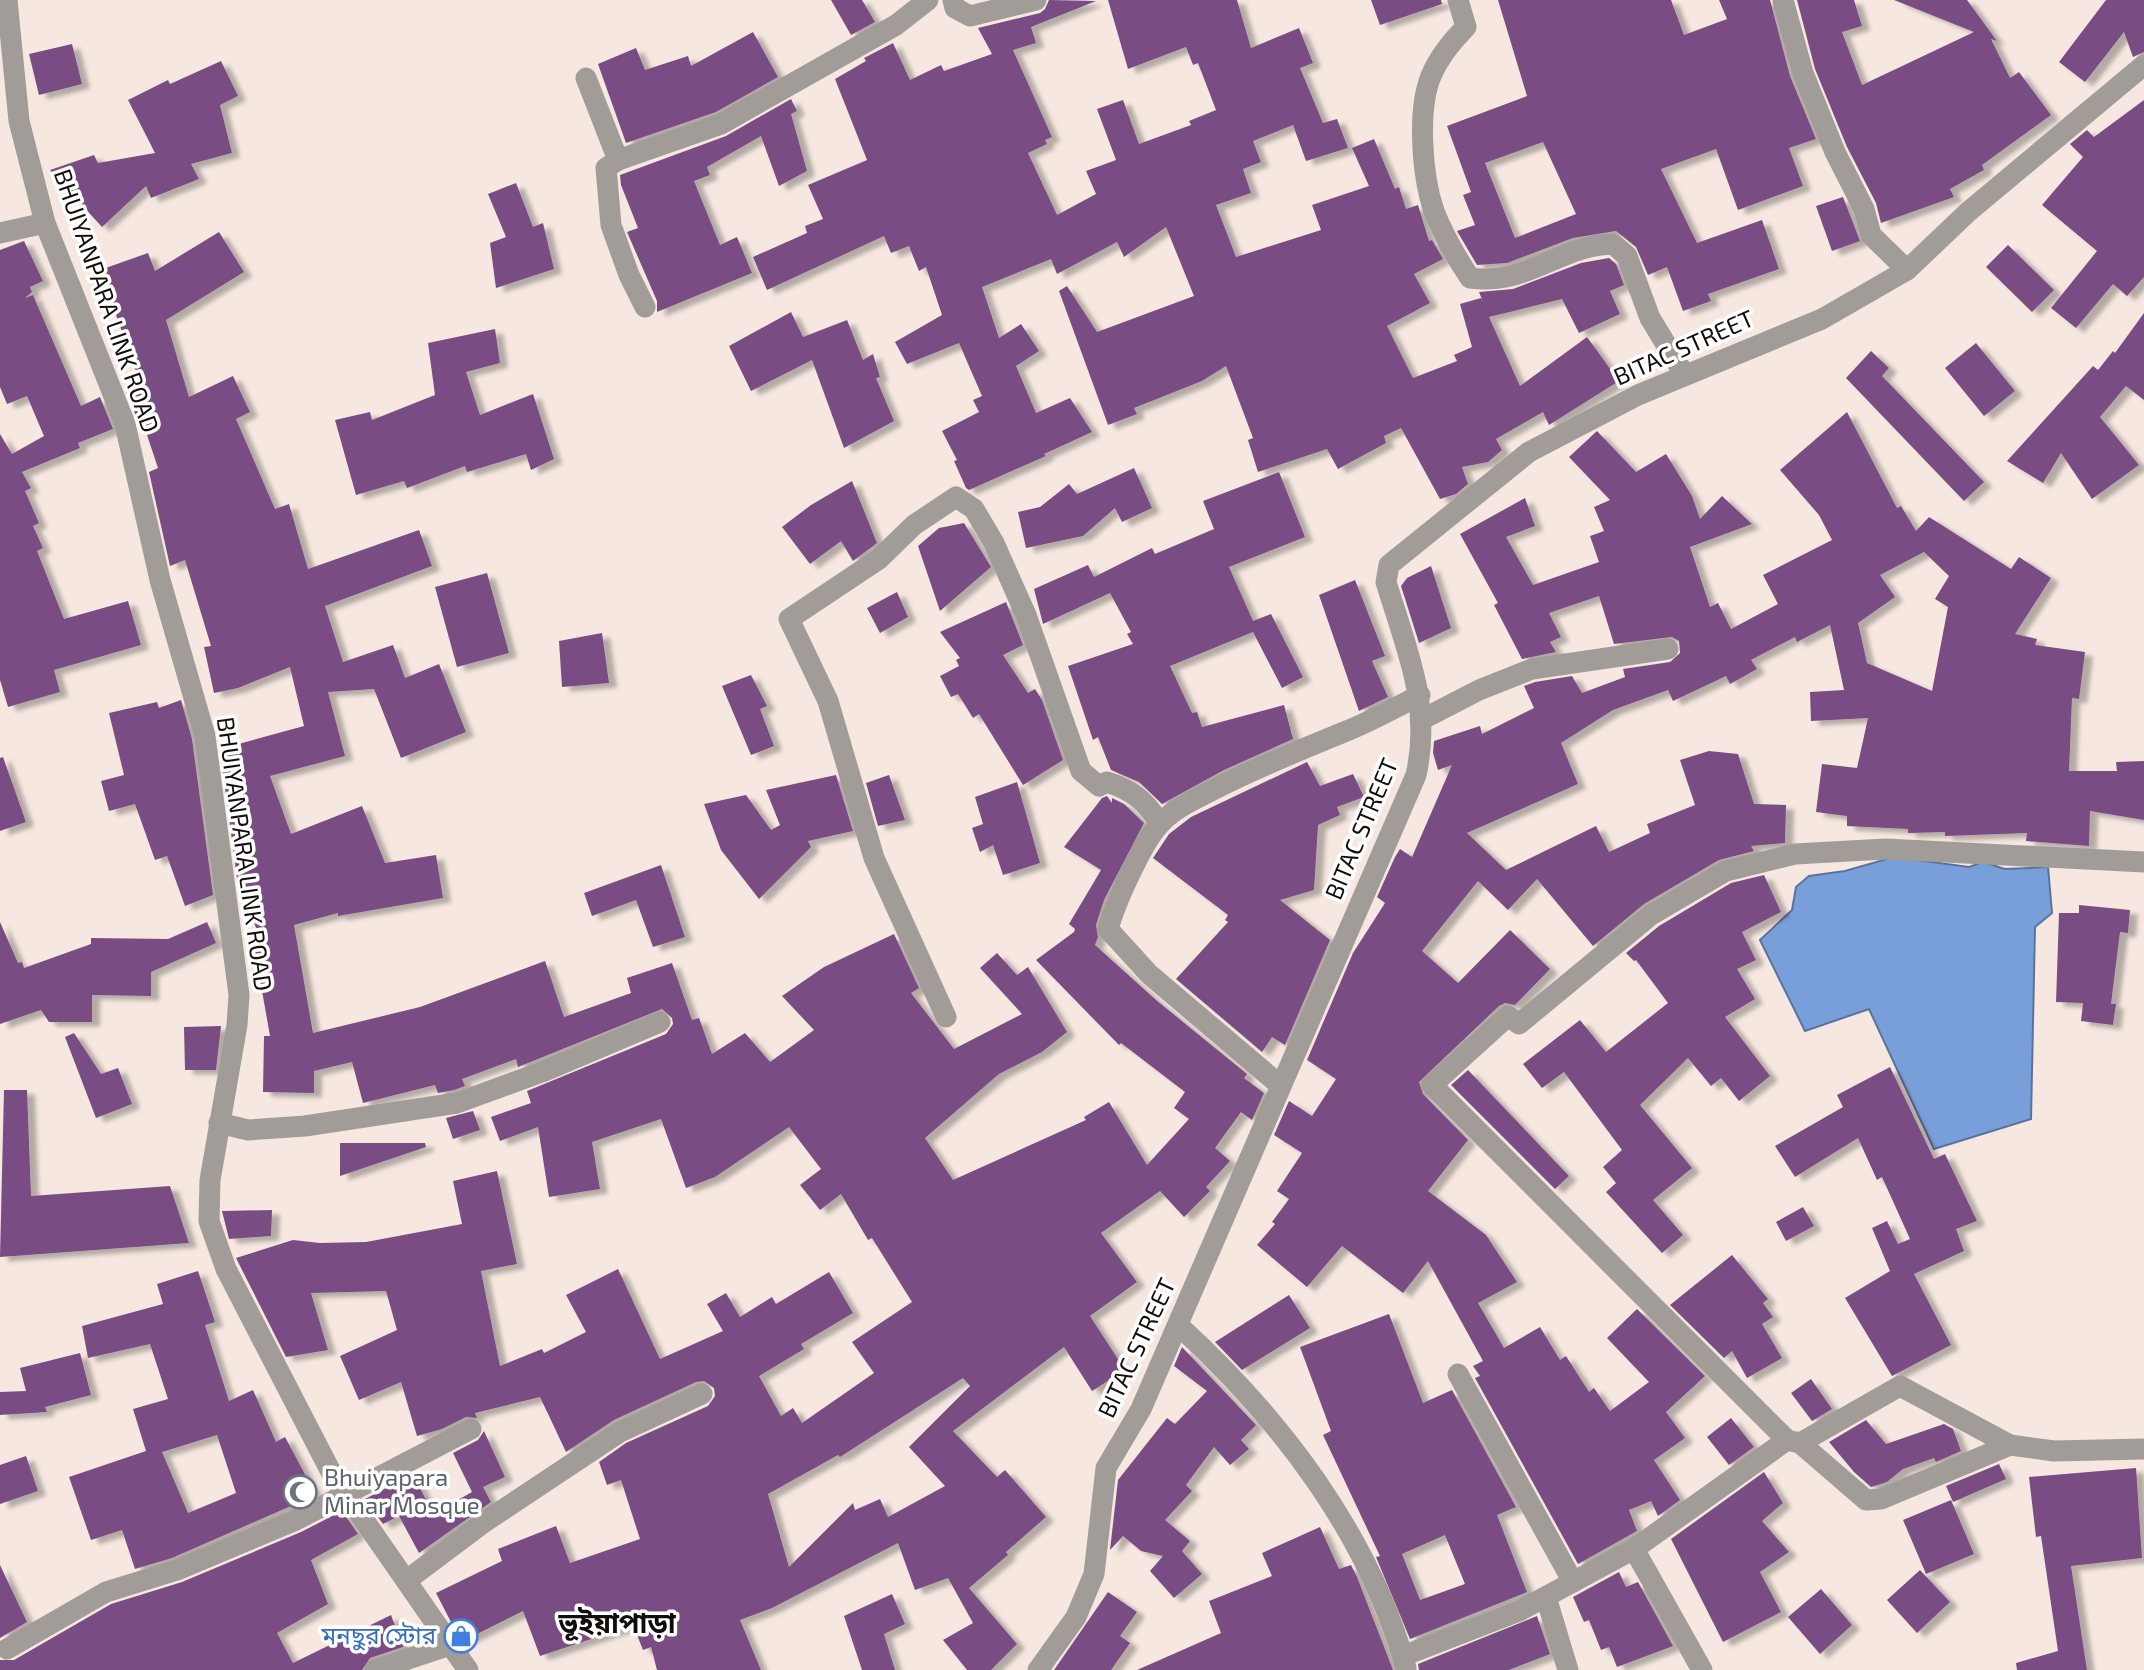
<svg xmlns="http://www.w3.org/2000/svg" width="2144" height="1670" font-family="'Exo 2','Noto Sans Bengali',sans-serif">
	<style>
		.water { fill: #799fda; stroke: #5a739c; stroke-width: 2 }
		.building { fill: #794d83; fill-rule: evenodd; filter: url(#shadow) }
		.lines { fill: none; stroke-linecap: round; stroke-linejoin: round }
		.minor { stroke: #a19c98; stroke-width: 21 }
		.labels { text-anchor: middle; stroke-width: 7; stroke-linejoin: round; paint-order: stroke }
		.street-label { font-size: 24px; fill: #110d0a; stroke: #fff }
		.worship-label { font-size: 24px; fill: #5b616d; stroke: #fff; text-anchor: start }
		.shop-label { font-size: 24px; fill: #366cbe; stroke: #fff; text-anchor: end }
		.quarter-label { font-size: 28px; font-weight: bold; fill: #110d0a; stroke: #fff }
	</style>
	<defs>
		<filter id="shadow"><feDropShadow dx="8" dy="4.5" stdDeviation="2" flood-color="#0004"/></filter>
	</defs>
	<rect width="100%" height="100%" fill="#f6e8e0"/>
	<path class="water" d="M1894 857 1969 867 1983 862 2005 869 2048 867 2052 913 2035 927 2031 1119 1934 1149 1869 1009 1805 1031 1760 940 1792 910 1796 887 1809 876 1845 871Z"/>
	<g class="building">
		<path d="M831 0H862L875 22 851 35Z"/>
		<path d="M1049 0 1096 1 1031 27 1036 43 1013 50 1052 137 1045 140 1047 144 1028 153 1057 215 1096 194 1086 171 1116 160 1097 109 1123 100 1139 144 1191 125 1189 121 1216 110 1198 63 1193 65 1186 47 1128 69 1108 0H1237L1251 48 1299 28 1313 63 1300 68 1323 123 1337 119 1348 148 1306 161 1293 125 1253 141 1261 162 1243 169 1251 193 1216 205 1236 257 1321 230 1312 205 1369 186 1352 148 1374 139 1395 189 1399 187 1406 209 1418 205 1429 241 1432 240 1443 259 1414 274 1430 303 1387 326 1413 378 1457 361 1454 355 1472 347 1460 304 1481 298 1483 302 1479 292 1513 289 1581 263 1609 258 1616 264 1624 285 1610 291 1620 314 1579 333 1562 299 1489 317 1520 386 1587 337 1619 381 1549 425 1543 412 1496 439 1502 450 1488 462 1462 467 1468 484 1456 494 1440 499 1401 428 1384 436 1386 443 1338 469 1327 449 1258 472 1248 440 1253 438 1226 366 1202 381 1134 408 1137 414 1108 425 1059 291 1067 286 1097 332 1194 296 1166 227 1124 257 1117 242 1057 274 1051 259 982 287 999 338 1021 324 1039 351 1016 366 1036 413 1070 398 1092 432 1044 454 1046 456 969 490 966 488 954 461 957 460 942 431 979 412 973 400 982 396 959 343 907 364 895 342 942 315 926 267 919 271 909 246 891 253 884 236 767 290 753 257 807 233 805 226 823 219 808 185 867 160 835 79 866 61 864 58 893 43 910 80 941 65 944 71 992 54 978 28 1040 13 1045 9Z"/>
		<path d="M1371 0H1441L1442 4 1380 25Z"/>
		<path d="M1498 0H1671L1684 35 1727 19 1719 0H1770L1790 76 1816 139 1789 148 1803 186 1738 210 1716 149 1661 169 1697 243 1762 220 1779 269 1708 294 1711 301 1683 311 1667 267 1648 275 1636 247 1616 231 1573 238 1507 263 1477 265 1457 231 1475 225 1463 195 1471 192 1447 126 1527 96ZM1543 142 1576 214 1515 238 1485 163Z"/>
		<path d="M1797 0H1854L1862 26 1842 32 1862 85 1974 32 1894 0H1967L1997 41 1991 39 2010 78 2019 72 2051 115 1982 165 1984 170 1950 189 1954 197 1881 223 1876 203 1847 147 1815 69Z"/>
		<path d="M2106 0H2144V52L2133 57 2124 32 2085 82 2059 62Z"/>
		<path d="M753 32 778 77 716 112 626 143 598 64 636 48 645 70 688 56 691 66Z"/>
		<path d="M72 44 82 84 39 95 29 54Z"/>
		<path d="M221 61 238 96 220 105 232 153 191 164 199 179 151 198 146 186 102 227 50 170 94 155 98 163 155 153 128 100 168 80 170 84Z"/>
		<path d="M791 99 797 111 791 114 807 171 779 186 761 136 707 167 710 175 694 181 720 245 737 237 752 273 657 312V301L627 232 638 228 621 185 620 175 726 136Z"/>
		<path d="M2144 100V277L2127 296 2113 284 2076 328 2051 308 2097 251 2042 205 2083 157 2070 144 2087 130 2094 137Z"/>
		<path d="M516 183 533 227 543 223 554 269 496 288 490 243 506 237 488 194Z"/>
		<path d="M1843 197 1860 241 1832 251 1816 206Z"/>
		<path d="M219 232 244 272 166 320 189 397 233 376 250 412 236 419 275 509 289 504 308 569 419 530 432 566 325 606 343 662 393 645 405 678 439 664 466 732 401 758 374 689 328 692 345 756 270 776 291 834 362 806 385 863 436 855 443 898 338 916V913L294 925 313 1033 420 1007 545 961 564 1017 631 993 627 978 672 963 692 1020 699 1018 712 1054 745 1033 770 1062 814 1030 782 996 824 967 894 934 919 988 911 993 954 1049 1022 1014 980 968 997 953 1017 975 1028 967 1067 1032 1042 1052 999 1074 925 1138 953 1180 1086 1120 1084 1117 1109 1102 1147 1165 1189 1119 1174 1108 1185 1092 1121 1043 1119 1045 1036 960 1074 932 1075 929 1069 924 1101 870 1064 847 1102 798 1107 796 1112 803V798L1124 804 1144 823 1104 900 1096 925 1098 937 1095 945 1156 1000 1247 1074 1244 1078 1264 1093 1252 1120 1241 1112 1215 1148 1230 1161 1206 1187 1210 1191 1184 1217 1160 1191 1101 1233 1137 1282 1090 1316 1125 1370 1092 1391 1064 1347 953 1431 997 1477 1005 1470 1046 1517 1006 1552 1008 1555 969 1588 1017 1644 991 1670H967L943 1640 973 1623 948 1578 915 1590 898 1543 772 1608 740 1620 761 1670H657L651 1647 643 1650 633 1625 540 1656 523 1611 465 1640 451 1622 436 1593 502 1561 498 1549 556 1526 570 1563 640 1539 621 1480 607 1485 599 1462 626 1443 708 1406 715 1396 714 1388 704 1381 696 1382 614 1420 566 1452 540 1397 475 1413 477 1418 466 1417 442 1429 417 1436 401 1382 359 1400 340 1356 397 1330 386 1291 311 1293 328 1350 286 1357 236 1258 293 1240 320 1243 366 1242 462 1224 453 1181 497 1171 517 1264 481 1271 500 1366 542 1349 544 1353 586 1332 566 1295 618 1269 660 1359 723 1331 707 1304 726 1293 740 1317 772 1297 776 1304 829 1272 853 1313 801 1344 804 1349 759 1376 781 1416 793 1408 802 1423 874 1373 852 1342 912 1302 872 1238 868 1240 841 1194 820 1210 800 1185 821 1169 789 1127 715 1177 686 1188 661 1119 592 1142 600 1189 549 1197 538 1127 500 1141 491 1117 531 1103 527 1091 666 1034 673 1024 672 1018 662 1009 518 1067 516 1059 462 1079 465 1086 454 1090 438 1093 435 1085 363 1103 352 1062 314 1071V1093L263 1092 264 1036H270L255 951 264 949 240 885 238 886 220 749 304 726 290 667 238 688 214 693 204 647 211 646 185 560 170 566 149 472 158 468 141 417 137 418 124 387 132 383 130 375 137 374 100 270 148 253 155 271ZM963 1378 970 1386 909 1447 945 1486 888 1517 880 1499 855 1510 853 1503 789 1567 768 1494 838 1455 840 1457Z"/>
		<path d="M24 241 43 281 30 287 32 292 25 298 33 295 81 406 100 397 113 429 78 443 80 448 22 472 31 488 25 491 39 523 33 526 43 548 37 551 64 619 128 601 141 645 54 670 60 692 8 707 0 680V434L12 454 44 436 27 396 7 404 0 387V250Z"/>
		<path d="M2008 245 2054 290 2032 312 1986 267Z"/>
		<path d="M791 312 803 337 847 320 863 360 873 354 880 377 876 378 894 421 844 448 812 360 751 391 729 346Z"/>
		<path d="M2144 313V400L2126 386 2100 417 2139 465 2092 499 2061 453 2043 483 2007 461 2093 366 2098 370 2113 351 2115 353Z"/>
		<path d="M495 329 500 363 466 372 480 415 533 394 554 459 531 470 526 454 467 472 465 466 407 488 404 481 356 495 335 420 370 412 372 420 435 395 428 343Z"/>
		<path d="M1976 343 2015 391 1984 416 1945 368Z"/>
		<path d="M1871 351 1889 368 1882 376 1984 482 1964 501 1846 378Z"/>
		<path d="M1847 412 1897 508 1901 506 1916 531 1929 517 2011 569 2019 557 2051 578 2015 634 2037 639 2035 645 2085 652 2079 699 2072 698 2069 771H2117L2116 762 2144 761V820L2090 811 2089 846 2026 841 2027 833 1945 836V832L1908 833V829L1847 826V816L1816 812 1822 764 1857 768 1868 718 1811 721 1810 692 1844 690 1830 625 1797 642 1795 637 1751 660 1757 669 1730 684 1726 676 1673 701 1668 690 1613 710 1561 743 1578 784 1467 833 1506 870 1596 826 1609 852 1650 833 1647 824 1695 805 1680 760 1709 751 1738 754 1754 804 1786 805 1785 843 1751 846 1754 851 1719 860 1644 904 1593 946 1537 879 1508 910 1478 881 1422 951 1458 983 1510 930 1550 969 1515 1005 1505 1003 1499 1006 1419 1082 1423 1094 1468 1140 1428 1191 1486 1235 1517 1282 1478 1303 1504 1348 1540 1327 1560 1360 1566 1356 1589 1392 1594 1388 1610 1411 1649 1382 1607 1338 1637 1309 1705 1376 1666 1412 1685 1438 1654 1460 1680 1500 1658 1516 1651 1501 1629 1510 1637 1531 1578 1564 1475 1378 1480 1376 1473 1366 1483 1361 1428 1261 1403 1293 1342 1246 1307 1287 1257 1245 1275 1224 1272 1222 1289 1199 1277 1191 1302 1153 1274 1135 1289 1101 1312 1116 1336 1079 1307 1060 1353 953 1385 903 1377 897 1395 857 1400 849 1412 857 1452 765 1438 770 1433 753 1434 741 1480 726 1482 734 1534 708 1524 686 1535 682 1572 676 1582 693 1625 677 1623 669 1670 662 1680 653 1679 641 1672 637 1614 644 1599 596 1549 613 1561 637 1550 642 1556 652 1522 659 1494 605 1498 603 1460 534 1525 498 1535 526 1506 537 1533 585 1599 562 1590 536 1604 531 1594 507 1610 500 1569 457 1597 431 1636 472 1666 454 1692 496 1700 519 1722 496 1752 524 1690 547 1710 607 1718 603 1731 629 1778 604 1763 575 1832 540 1819 515 1780 470ZM1924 552 1949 576 1935 599 1948 607 1932 691 1867 663 1858 623 1895 597 1880 575Z"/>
		<path d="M1134 468 1152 508 1122 522 1115 508 1083 536 1026 548 1018 512 1040 507 1069 484 1077 494Z"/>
		<path d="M1279 472 1305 537 1229 567 1253 621 1271 614 1303 677 1282 688 1253 632 1170 666 1192 713 1197 712 1202 727 1284 705 1293 739 1224 770 1162 804 1139 782 1111 770 1098 737 1093 740 1068 666 1133 644 1127 634 1131 632 1110 593 1043 624 1034 589 1088 565 1094 577 1152 548 1155 554 1214 529 1203 501Z"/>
		<path d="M852 481 877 543 853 561 841 541 810 564 782 527 811 505Z"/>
		<path d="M964 523 991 567 940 611 918 546 939 528Z"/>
		<path d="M1431 566 1451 628 1419 643 1401 586 1407 578Z"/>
		<path d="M487 573 509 653 457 667 435 587Z"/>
		<path d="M1355 580 1385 656 1372 661 1388 697 1359 711 1319 595Z"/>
		<path d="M897 592 908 617 880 633 867 608Z"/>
		<path d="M1006 602 1023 645 1003 655 1028 693 1035 689 1042 700 1063 760 1023 785 979 714 973 718 958 694 951 697 940 676 959 666 956 660 960 658 940 632Z"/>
		<path d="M602 633 609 683 562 687 559 641Z"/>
		<path d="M751 675 767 706 760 709 774 746 751 755 722 686Z"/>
		<path d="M181 700 192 739 213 895 185 906 167 856 155 860 135 804 109 811 101 781 124 775 109 713 157 702 159 708Z"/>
		<path d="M3 757 26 822 0 831V758Z"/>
		<path d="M1307 762 1320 786 1353 774 1364 797 1337 807 1340 815 1318 825 1314 890 1280 900 1330 940 1285 1045 1272 1037 1262 1052 1176 979 1228 922 1225 920 1228 915 1153 858 1169 834 1191 817Z"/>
		<path d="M836 775 853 831 808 841 811 847 759 899 721 850 704 804 746 795 771 830 780 825 766 790Z"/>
		<path d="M889 775 905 820 878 826 866 783Z"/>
		<path d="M1017 782 1040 863 1003 875 993 845 980 852 972 828 983 824 975 797Z"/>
		<path d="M661 865 685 937 653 947 636 900 592 916 584 893Z"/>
		<path d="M1764 875 1781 912 1742 932 1756 960 1737 969 1755 999 1725 1017 1770 1076 1739 1101 1721 1078 1711 1086 1688 1058 1640 1105 1692 1168 1653 1200 1683 1235 1662 1253 1606 1192 1616 1183 1603 1167 1622 1150 1564 1072 1542 1088 1523 1064 1580 1020 1606 1052 1668 1003 1636 960 1634 961 1626 953 1659 926 1731 883Z"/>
		<path d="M2079 905 2130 910 2128 933 2120 932 2111 1004H2116L2113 1025 2081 1021 2083 1003 2056 1002 2059 913H2079Z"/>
		<path d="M0 922 18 963 22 962 24 968 91 944V938L168 939 207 922 216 943 151 972V996L92 995V1022H49L41 1010 0 1024Z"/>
		<path d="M221 1026 216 1070H185L184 1027Z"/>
		<path d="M74 1033 101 1074 118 1068 132 1104 96 1118 65 1037Z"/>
		<path d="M1890 1067 1934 1159 1945 1154 1977 1221 1956 1229 1964 1251 1914 1274 1951 1345 1892 1376 1845 1298 1890 1271 1872 1228 1887 1221 1898 1244 1910 1239 1882 1177 1877 1180 1858 1138 1795 1177 1775 1146 1843 1107 1837 1095Z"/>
		<path d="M1468 1070 1569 1176 1555 1189 1451 1085Z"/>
		<path d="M4 1090H27L31 1196 170 1186 189 1243 0 1257Z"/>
		<path d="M473 1111 480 1130 453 1139 446 1118Z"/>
		<path d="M340 1143H425L426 1147 340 1176Z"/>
		<path d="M1803 1207 1814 1226 1786 1241 1776 1222Z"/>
		<path d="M272 1210 271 1236 229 1239 222 1211Z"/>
		<path d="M1732 1255 1768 1299 1763 1303 1773 1317 1762 1324 1782 1358 1747 1378 1732 1351 1724 1358 1670 1305Z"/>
		<path d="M198 1271 215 1322 205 1325 229 1401 253 1390 276 1442 285 1437 316 1495 172 1558 135 1569 122 1530 91 1540 69 1477 146 1451 133 1409 168 1399 150 1344 88 1358 82 1326 163 1304 157 1284ZM217 1435 236 1493 188 1513 162 1452Z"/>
		<path d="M1289 1295 1310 1328 1242 1370 1215 1342Z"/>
		<path d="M1389 1314 1423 1403 1452 1390 1516 1507 1497 1515 1527 1592 1410 1639 1376 1557 1380 1556 1323 1435 1331 1431 1300 1347ZM1445 1535 1465 1584 1420 1600 1402 1554Z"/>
		<path d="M1182 1347 1256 1425 1241 1440 1249 1449 1230 1465 1214 1447 1186 1485 1192 1491 1165 1520 1190 1541 1182 1551 1202 1574 1174 1598 1150 1571 1163 1556 1141 1551 1123 1536 1110 1550 1118 1480 1167 1418 1175 1424 1207 1391 1174 1366Z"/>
		<path d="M80 1353 91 1395 45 1407 47 1412 0 1415V1392L26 1391 20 1368Z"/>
		<path d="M1811 1379 1832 1409 1812 1421 1791 1393Z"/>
		<path d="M1731 1418 1754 1447 1729 1465 1707 1437Z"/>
		<path d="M1866 1420 1886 1444 1944 1424 1953 1429 1961 1451 1936 1462 1934 1458 1903 1469 1887 1482 1871 1487 1854 1472 1829 1442Z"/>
		<path d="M484 1431 505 1477 483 1487 491 1502 419 1553 399 1516 383 1524 365 1499 413 1474 433 1514 472 1492 453 1453 478 1440Z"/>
		<path d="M26 1456 38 1491 0 1504V1465Z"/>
		<path d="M1999 1464 2006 1479 1953 1502 1946 1486Z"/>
		<path d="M2136 1468 2142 1558 2071 1566 2087 1670H2017L2016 1663 2058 1651 2041 1536 2036 1537 2029 1477Z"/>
		<path d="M1764 1472 1783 1503 1762 1521 1789 1552 1760 1572 1781 1612 1723 1642 1671 1539Z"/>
		<path d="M1951 1500 1974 1554 1926 1574 1903 1520Z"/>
		<path d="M342 1511 358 1534 311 1560 328 1604 277 1633 293 1663 391 1615 403 1647 370 1658 362 1670H0V1660H14L111 1604 182 1582 301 1532Z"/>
		<path d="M1320 1527 1339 1569 1351 1565 1357 1577 1393 1670H1137L1221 1633 1209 1601 1272 1576 1262 1553Z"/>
		<path d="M0 1565 27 1622 0 1638Z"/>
		<path d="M1920 1570 1950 1602 1917 1633 1887 1600Z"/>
		<path d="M1619 1572 1626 1587 1638 1582 1673 1646 1617 1667 1609 1647 1601 1650 1589 1620 1584 1622 1573 1597Z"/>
		<path d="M1821 1589 1852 1625 1820 1654 1788 1617Z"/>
		<path d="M1108 1592 1137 1612 1120 1636 1130 1643 1111 1670H1054Z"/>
		<path d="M892 1594 905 1624 884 1634 895 1670H862L844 1616Z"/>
		<path d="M1537 1616 1550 1654 1509 1670H1419L1418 1664Z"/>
	</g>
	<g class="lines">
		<g class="minor">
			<path d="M7 0 19 121 45 223 125 424 160 580 205 736 239 995 237 1025 210 1180 209 1221 226 1269 332 1474 468 1670"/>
			<path d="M953 0 955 8 970 16 1036 0"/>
			<path d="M1458 0 1466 27C1453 40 1438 59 1431 76 1417 110 1422 176 1434 211 1443 234 1456 257 1470 278 1528 286 1560 245 1613 244L1627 256 1650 318 1684 374"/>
			<path d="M1783 0 1803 73 1835 152 1864 209 1871 235 1907 270"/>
			<path d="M586 78 618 160 721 124 896 25 928 0"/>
			<path d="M618 160 606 168 611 225 629 275 645 307"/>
			<path d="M0 233 45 223"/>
			<path d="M1423 719 1479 690 1532 669 1668 649"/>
			<path d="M2144 862 1886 849 1795 854 1726 871 1651 915 1519 1024 1508 1016 1432 1085 1787 1440 1800 1443 1900 1386 2010 1445 2054 1451 2144 1449"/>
			<path d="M946 1017 874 858 828 701 789 619 879 559 914 525 956 497 974 509 994 543 1026 615 1081 771 1099 786 1107 782C1134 791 1144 800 1160 823"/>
			<path d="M1281 1086 1149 974 1108 929C1115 904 1142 843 1159 825 1173 809 1194 800 1213 790 1257 767 1303 749 1349 730 1373 720 1397 707 1420 695"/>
			<path d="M219 1123 248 1130 305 1126 457 1103 542 1072 660 1022"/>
			<path d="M1178 1325C1279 1417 1369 1534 1406 1668"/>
			<path d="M1458 1374 1573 1582"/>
			<path d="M1800 1443 1866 1500 1881 1499 2010 1445"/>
			<path d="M1634 1549 1702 1670"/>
			<path d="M407 1580 483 1523 620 1432 702 1394"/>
			<path d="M1546 1597 1568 1670"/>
			<path d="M7 1649 106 1592 177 1570 296 1520 471 1429"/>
			<path d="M1403 1656 1519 1611 1634 1549 1787 1440"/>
			<path d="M375 1670 453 1644"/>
			<path d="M1038 1670 1076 1617 1094 1574 1106 1468 1141 1409 1416 775C1432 705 1406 648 1386 582L1389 565 1529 452 1638 395 1822 319 1907 270 1968 212 2144 65"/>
		</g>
	</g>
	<defs>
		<symbol id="mosque-ring" viewBox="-11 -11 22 22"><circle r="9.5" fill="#fff" stroke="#6b7280" stroke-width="1.5"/><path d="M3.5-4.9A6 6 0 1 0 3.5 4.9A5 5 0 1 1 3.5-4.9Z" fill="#6b7280"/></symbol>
		<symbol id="shop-ring" viewBox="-11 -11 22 22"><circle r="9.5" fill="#fff" stroke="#3f7fe0" stroke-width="1.5"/><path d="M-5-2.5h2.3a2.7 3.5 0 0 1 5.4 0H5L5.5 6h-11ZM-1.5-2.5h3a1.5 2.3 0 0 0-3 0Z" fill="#3f7fe0"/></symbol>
	</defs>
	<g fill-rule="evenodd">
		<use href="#mosque-ring" x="281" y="1473" width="38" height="38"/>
		<use href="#shop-ring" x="442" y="1617" width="38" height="38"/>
	</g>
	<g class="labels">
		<g class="street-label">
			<text transform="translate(106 301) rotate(71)" y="8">BHUIYANPARA LINK ROAD</text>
			<text transform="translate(1684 348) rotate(-24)" y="8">BITAC STREET</text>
			<text transform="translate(1362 829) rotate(-67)" y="8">BITAC STREET</text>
			<text transform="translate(244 854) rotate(82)" y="8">BHUIYANPARA LINK ROAD</text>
			<text transform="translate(1137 1348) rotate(-65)" y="8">BITAC STREET</text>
		</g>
		<g class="worship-label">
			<text x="324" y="1486">Bhuiyapara<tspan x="324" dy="28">Minar Mosque</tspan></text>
		</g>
		<g class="shop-label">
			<text x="436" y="1644">মনছুর স্টোর</text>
		</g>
		<g class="quarter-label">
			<text x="617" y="1633">ভূইয়াপাড়া</text>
		</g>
	</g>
</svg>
